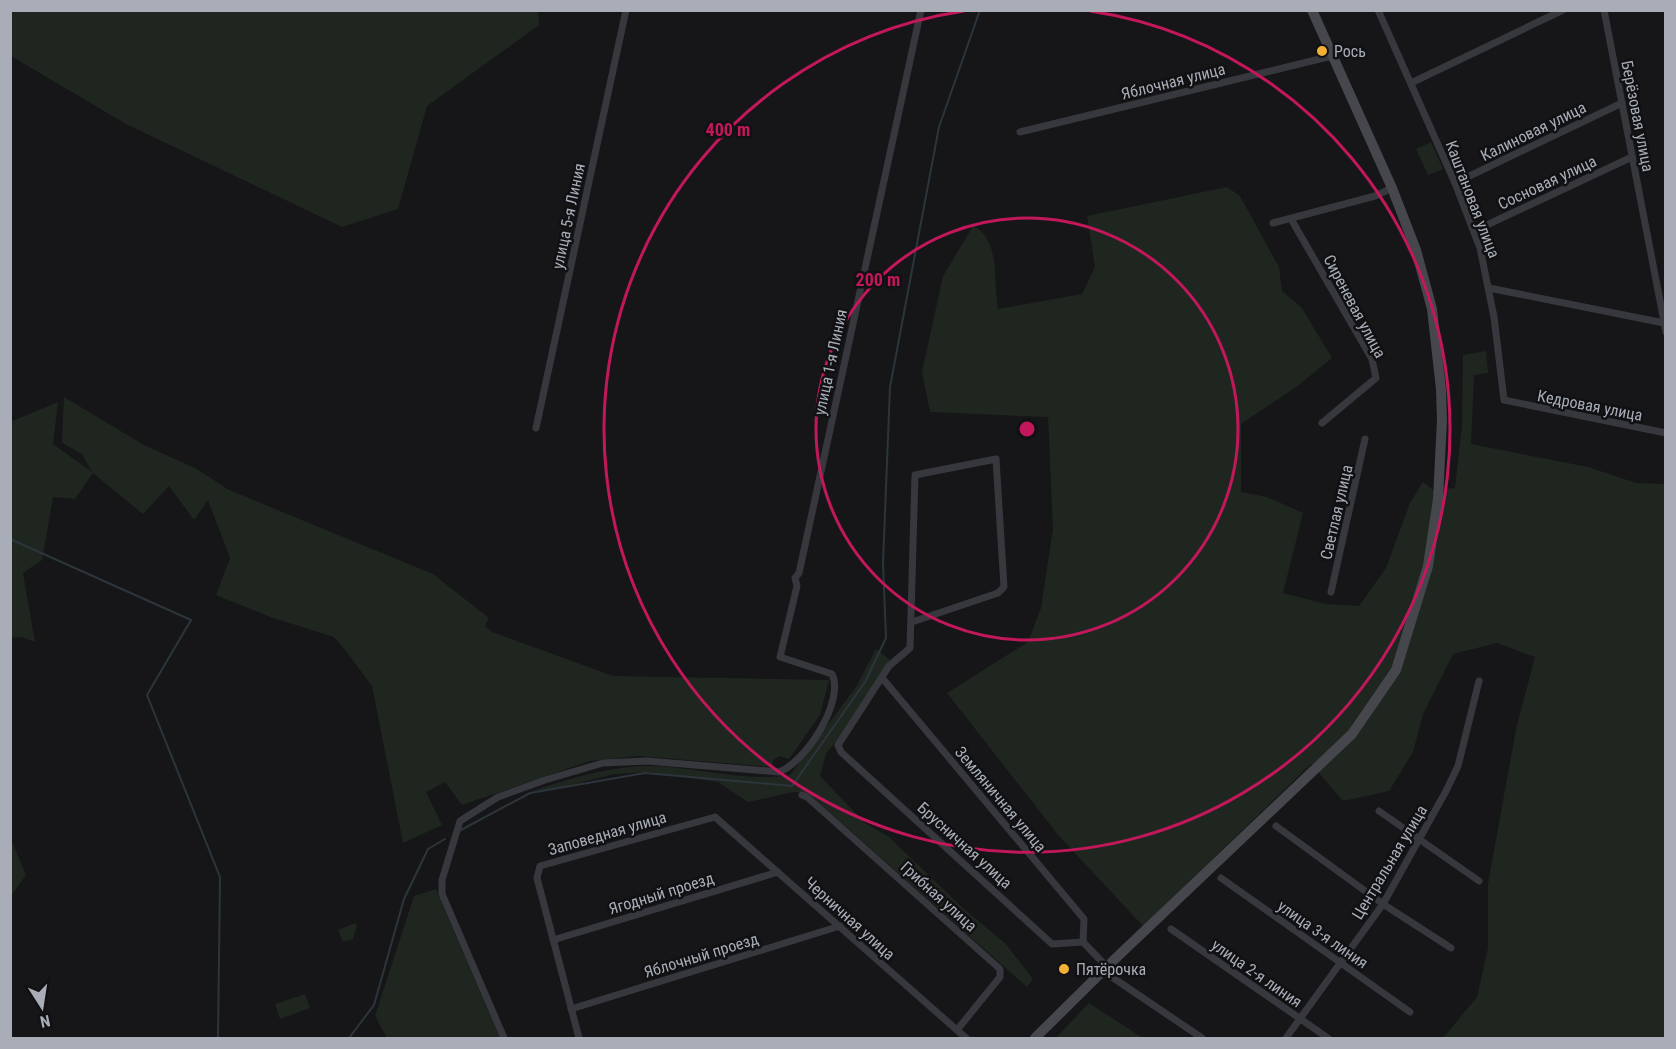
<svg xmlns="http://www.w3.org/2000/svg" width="1676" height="1049" font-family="'Roboto Condensed',sans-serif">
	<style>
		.green { fill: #1e261f }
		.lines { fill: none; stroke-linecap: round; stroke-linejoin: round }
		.stream { stroke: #2c353c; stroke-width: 2 }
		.street { stroke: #37383d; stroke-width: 7 }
		.secondary { stroke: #45474d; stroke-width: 10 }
		.ring { fill: none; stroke: #c2185b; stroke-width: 3 }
		.poi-dot { fill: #f2b134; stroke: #111113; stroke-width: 2 }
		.labels { text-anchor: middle; stroke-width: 5; stroke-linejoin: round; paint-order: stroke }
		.poi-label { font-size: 16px; fill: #a8adb8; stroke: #111113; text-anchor: start }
		.street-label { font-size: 16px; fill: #a8adb8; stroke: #111113 }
		.centre { fill: #c2185b; stroke: #111113; stroke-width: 3 }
		.ring-label { font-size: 18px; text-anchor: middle; font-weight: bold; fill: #c2185b; stroke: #111113; stroke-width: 5; stroke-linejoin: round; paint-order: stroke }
	</style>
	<rect width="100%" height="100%" fill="#161618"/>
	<g class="green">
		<path d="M11 10H538L539 25 427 106 398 209 342 227 126 124 11 56Z"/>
		<path d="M1431 142 1443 169 1428 175 1416 149Z"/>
		<path d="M1227 187 1240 196 1279 267 1282 291 1302 308 1332 358 1299 385 1241 424V492L1267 497 1303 513 1283 593 1326 604 1359 606 1386 568 1410 503 1423 482 1433 490 1455 488 1462 424 1463 355 1486 351 1488 373 1474 375 1471 444 1588 467 1636 483 1665 484V1038H1443L1477 997 1488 948V884L1516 729 1535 657 1497 643 1453 654 1423 714 1413 752 1389 791 1343 801 1311 764 1143 926 1059 836 947 693 1028 642 1041 608 1053 529 1048 417 930 412 922 372 943 276 973 226C1001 239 993 282 998 309L1082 294 1095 267 1087 216Z"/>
		<path d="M64 397 144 445 197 469 229 490 433 574 489 618 485 626 492 632 613 676 829 680 820 715 789 759 780 756 773 760 772 767 639 756 590 761 462 805 445 782 426 792 442 825 403 843 372 686 346 651 334 637 273 618 216 595 230 558 208 500 194 520 169 486 143 514 93 473 75 499 53 497 42 560 23 573 35 642 21 637 11 638 10 422 58 402 53 444 92 472 82 454 62 443Z"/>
		<path d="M876 649 890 660 882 671 868 701 826 754 820 776 865 823 889 837 965 910 1005 943 1033 979 1027 987 808 793 793 792 748 802 718 782 648 772 614 774 559 788 532 791C566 780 607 767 644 766 693 765 740 783 790 775L856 687Z"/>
		<path d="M10 837 26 875 11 896H10Z"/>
		<path d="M436 889 439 897 500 1038H387L375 1016 414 896Z"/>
		<path d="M355 923 357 925 353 939 343 942 338 930Z"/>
		<path d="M305 994 310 1008 280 1019 275 1004Z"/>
		<path d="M1089 1003 1143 1038H1056Z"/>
	</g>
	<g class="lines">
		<g class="stream">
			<path d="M10 539 191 620 147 695 220 877 218 1038"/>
			<path d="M461 830 530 793 645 773 792 786 865 682 886 638 883 563 890 387 939 127 980 10"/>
			<path d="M349 1038 374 1005 404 899 428 849 445 839"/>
		</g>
		<g class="street">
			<path d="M1378 10 1455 183 1480 248 1494 317 1504 400 1666 433"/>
			<path d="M1604 10 1666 332"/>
			<path d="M1411 83 1563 10"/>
			<path d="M1020 132 1332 56"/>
			<path d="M1455 183 1622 103"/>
			<path d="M1291 219 1372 359 1376 378 1322 423"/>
			<path d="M1273 223 1375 196 1392 188"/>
			<path d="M1474 231 1632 157"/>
			<path d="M1489 288 1664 323"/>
			<path d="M536 428 626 10"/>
			<path d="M1331 592 1365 439"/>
			<path d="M912 622 998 593 1004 587 996 459 915 475 910 648 889 666 838 745 841 752 1052 944 1083 942"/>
			<path d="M883 679 1084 919 1083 942"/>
			<path d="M802 795 807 797 1000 969V977L957 1030"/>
			<path d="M1379 811 1479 881"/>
			<path d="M1276 826 1383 904 1451 948"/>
			<path d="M1221 878 1410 1012"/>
			<path d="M1171 929 1328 1038"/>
			<path d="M553 940 778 872"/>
			<path d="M1083 942 1107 967"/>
			<path d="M1103 971 1202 1038"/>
			<path d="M571 1009 840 926"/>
			<path d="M504 1038 442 894V880L460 821 498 797 545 780 603 763 647 761 779 772C806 762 845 701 832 674L780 657 797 586 795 578 799 573 921 10"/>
			<path d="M579 1038 537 878 540 866 715 817 966 1038"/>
			<path d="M1286 1038 1383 904 1446 791 1458 766 1479 681"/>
		</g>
		<path class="secondary" d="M1035 1038 1117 957 1352 734 1396 670 1428 566 1438 499 1442 420 1441 389 1432 309 1416 250 1392 188 1312 10"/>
	</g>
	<g class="ring">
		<circle cx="1027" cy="429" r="211"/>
		<path d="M1090 11A423 423 0 1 1 964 11"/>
	</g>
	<g class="poi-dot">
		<circle cx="1322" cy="51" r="6"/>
		<circle cx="1064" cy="969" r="6"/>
	</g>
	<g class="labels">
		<g class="poi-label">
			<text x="1334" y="57">Рось</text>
			<text x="1076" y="975">Пятёрочка</text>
		</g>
		<g class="street-label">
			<text transform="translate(1173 81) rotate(-14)" y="6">Яблочная улица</text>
			<text transform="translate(1638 116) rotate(79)" y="6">Берёзовая улица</text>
			<text transform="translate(1533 131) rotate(-26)" y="6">Калиновая улица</text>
			<text transform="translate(1547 182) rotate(-25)" y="6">Сосновая улица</text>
			<text transform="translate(1473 199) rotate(69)" y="6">Каштановая улица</text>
			<text transform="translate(568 216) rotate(-78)" y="6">улица 5-я Линия</text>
			<text transform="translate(1355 306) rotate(62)" y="6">Сиреневая улица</text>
			<text transform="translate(830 362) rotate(-78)" y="6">улица 1-я Линия</text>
			<text transform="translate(1590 405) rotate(11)" y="6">Кедровая улица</text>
			<text transform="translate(1336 512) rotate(-77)" y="6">Светлая улица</text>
			<text transform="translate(1001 799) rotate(50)" y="6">Земляничная улица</text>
			<text transform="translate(607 833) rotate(-16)" y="6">Заповедная улица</text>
			<text transform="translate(965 845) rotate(42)" y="6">Брусничная улица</text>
			<text transform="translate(1389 862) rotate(-59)" y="6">Центральная улица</text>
			<text transform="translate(661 893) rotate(-17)" y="6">Ягодный проезд</text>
			<text transform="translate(939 896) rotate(42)" y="6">Грибная улица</text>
			<text transform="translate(850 918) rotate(42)" y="6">Черничная улица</text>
			<text transform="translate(1323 934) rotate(35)" y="6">улица 3-я линия</text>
			<text transform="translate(701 955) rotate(-17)" y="6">Яблочный проезд</text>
			<text transform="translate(1257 973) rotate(35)" y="6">улица 2-я линия</text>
		</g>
	</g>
	<circle cx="1027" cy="429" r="9" class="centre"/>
	<g class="ring-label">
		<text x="728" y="136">400 m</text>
		<text x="878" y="286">200 m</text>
	</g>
	<rect width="1676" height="1049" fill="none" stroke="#a8adb8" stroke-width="24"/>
	<g transform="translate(42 1007) rotate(168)" stroke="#111113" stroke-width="4.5" paint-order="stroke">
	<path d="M0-4.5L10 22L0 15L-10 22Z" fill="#a8adb8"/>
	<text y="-9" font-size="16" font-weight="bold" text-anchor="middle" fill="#a8adb8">N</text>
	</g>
</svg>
